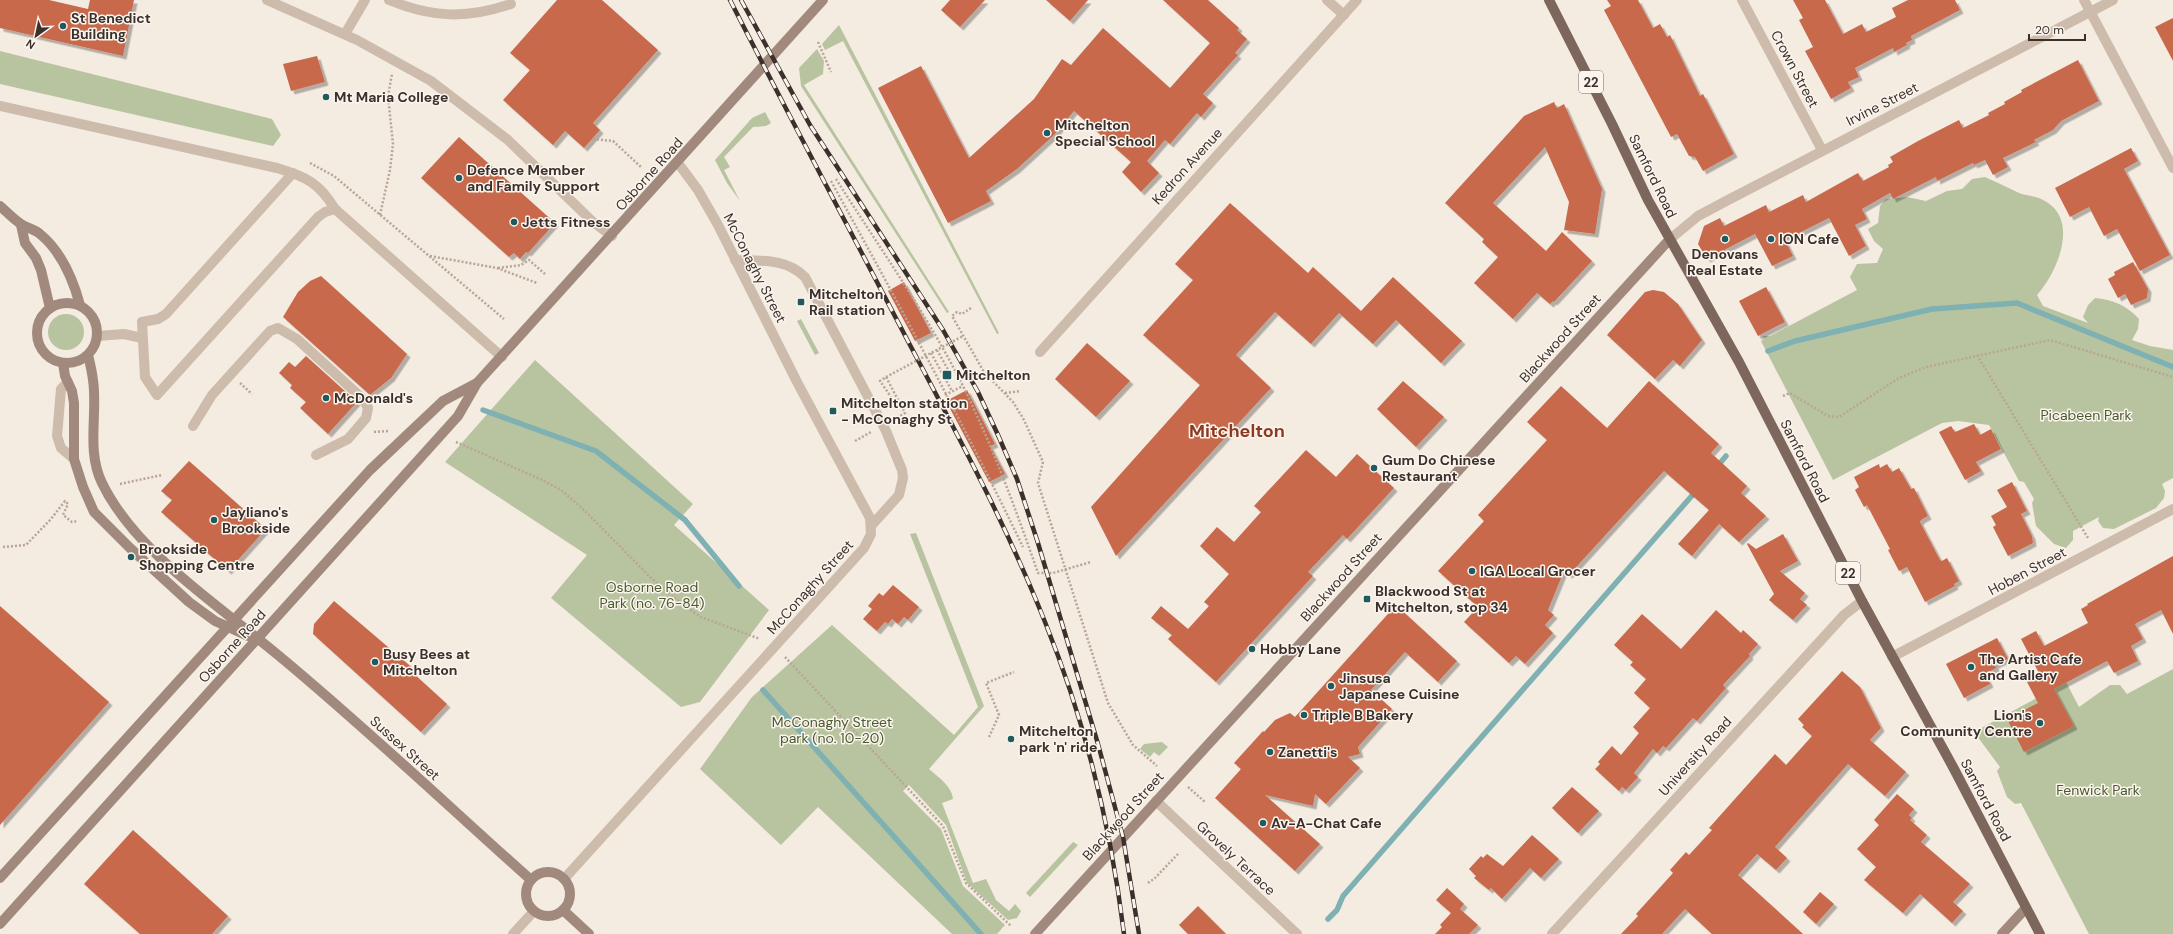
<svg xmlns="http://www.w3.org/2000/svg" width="2173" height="934" font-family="'DM Sans',sans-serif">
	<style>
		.green { fill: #b8c4a0 }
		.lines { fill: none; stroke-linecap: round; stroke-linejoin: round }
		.stream { stroke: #7fb0b2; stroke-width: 5.5 }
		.building { fill: #c8694b; filter: url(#shadow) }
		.path { stroke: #b9a596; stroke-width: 2.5; stroke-dasharray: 2 2; stroke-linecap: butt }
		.lane { stroke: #cdbbac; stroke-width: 10 }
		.street { stroke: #cdbbac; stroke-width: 10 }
		.secondary { stroke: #a18a7d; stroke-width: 10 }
		.primary { stroke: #7d675c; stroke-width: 10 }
		.rail-casing { stroke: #3b302b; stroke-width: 4.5 }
		.rail { stroke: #fbf5ee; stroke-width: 3; stroke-dasharray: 9; stroke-linecap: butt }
		.path-bridge { stroke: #b9a596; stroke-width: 2.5; stroke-dasharray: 2 2; stroke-linecap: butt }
		.poi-dot { fill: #1f5a5e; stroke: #fbf5ee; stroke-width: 1.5 }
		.labels { text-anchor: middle; stroke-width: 3; stroke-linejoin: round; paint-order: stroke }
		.shield { fill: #fbf5ee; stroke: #756b66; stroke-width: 1 }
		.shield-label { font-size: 13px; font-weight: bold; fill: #3b302b }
		.poi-label { font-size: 14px; font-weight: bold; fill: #3b302b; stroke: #fbf5ee; text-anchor: start }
		.street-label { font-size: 14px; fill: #3b302b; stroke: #fbf5ee }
		.park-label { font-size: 14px; fill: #4a5a2e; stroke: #fbf5ee }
		.district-label { font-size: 18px; font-weight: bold; fill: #8c3b22; stroke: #fbf5ee }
	</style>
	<defs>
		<filter id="shadow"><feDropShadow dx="3.5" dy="3.5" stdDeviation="0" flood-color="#0004"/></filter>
	</defs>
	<rect width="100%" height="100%" fill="#f4ebe1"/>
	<g class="green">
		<path d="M839 25 999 333 997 334 843 41 825 50 822 44Z"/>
		<path d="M817 49 824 61 823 74 804 85 949 312 947 313 801 86 799 68Z"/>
		<path d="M0 51 272 119 281 135 273 146 0 84Z"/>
		<path d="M765 112 771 123 766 126 753 127 724 157 730 167 724 170 740 201 727 183 715 160 752 118Z"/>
		<path d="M1985 177C1997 182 2008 188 2019 193 2027 196 2037 196 2045 201 2080 220 2057 273 2037 295L2043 306 2088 323 2083 317 2088 305 2095 298C2112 299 2128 306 2139 319L2138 329 2132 340 2150 346 2173 350V478L2162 484 2165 491 2164 498 2156 508 2114 529 2103 528 2098 521 2099 517 2073 531V540L2066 548 2054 544 2036 526 2032 503 2034 499 2024 482 2019 481 1989 425 1958 421 1942 423 1833 480 1761 341 1764 339 1763 336H1770L1857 290 1850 277 1857 264 1877 263 1883 249 1874 241 1868 229 1878 223 1880 206 1886 199 1907 197 1926 201 1947 191 1962 189 1972 179Z"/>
		<circle cx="66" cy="332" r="18"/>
		<path d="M801 319 819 353 815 355 797 321Z"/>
		<path d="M535 360 693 504 674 525 769 610 700 702 681 707 551 598 587 555 445 462Z"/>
		<path d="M916 533 984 706 929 769C938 777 952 786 953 799L942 803 973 883 986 879 996 900 1009 911 1015 904 1021 911 1017 918 1008 920 967 883 946 825 909 785 903 791 941 829 963 886 1005 925 997 934H952L818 807 781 845 700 769 752 697 832 625 954 735 978 707 910 534Z"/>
		<path d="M2173 669V934H2089L2021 803 2015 804 2007 797 1997 771 2000 767 1974 732 2066 682 2079 707 2110 685H2120L2127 694Z"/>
		<path d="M1162 742 1168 747 1159 756 1154 752 1150 757 1140 749 1144 744Z"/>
		<path d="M1073 842 1078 845 1030 897 1026 893Z"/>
	</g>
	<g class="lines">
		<g class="stream">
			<path d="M1768 351 1795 341 1932 309 2017 303 2173 367"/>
			<path d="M483 410 596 451 685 520 739 586"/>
			<path d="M1716 468 1726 456"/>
			<path d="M763 690 981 934"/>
			<path d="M1328 919 1337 910 1343 896 1696 491"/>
		</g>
	</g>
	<g class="building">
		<path d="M0 0H49L88 9 90 0H134L123 56 0 28Z"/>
		<path d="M557 0H602L658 50 593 123 600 130 584 148 565 131 553 145 503 100 530 70 510 53Z"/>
		<path d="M950 0H985L960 27 941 10Z"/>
		<path d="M1046 0H1088L1070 21Z"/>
		<path d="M1163 0H1208L1239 28 1237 30 1247 39 1235 53 1238 55 1203 94 1213 103 1201 117 1197 113 1170 144 1165 140 1147 161 1159 173 1141 192 1122 172 1131 162 1074 111 1054 135 1017 169 986 191 991 201 948 223 878 88 921 66 969 158 1034 99 1062 59 1071 65 1103 28 1170 88 1210 43Z"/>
		<path d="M1607 0H1638L1653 28 1660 24 1667 37 1670 35 1700 96 1703 94 1734 154 1703 171 1695 157 1689 156 1677 134 1671 137 1604 10 1611 6Z"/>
		<path d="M1793 0H1825L1843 34 1862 24 1866 32 1896 17 1892 8 1908 0H1955L1960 10 1911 36 1912 40 1906 43 1907 45 1894 52 1893 48 1855 68 1859 77 1848 82 1851 88 1831 99 1805 51 1813 47 1799 20 1803 18Z"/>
		<path d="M2173 18V61L2155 27Z"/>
		<path d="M317 56 325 82 291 91 283 64Z"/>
		<path d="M2078 60 2099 101 2061 121 2053 130 2034 140 2036 142 2003 158 2008 167 1993 175 1985 160 1974 165 1973 163 1937 181 1936 177 1893 199 1890 193 1862 209 1867 219 1855 225 1866 246 1849 256 1829 218 1785 240 1793 256 1772 266 1755 234 1707 259 1698 244 1704 226 1720 218 1724 226 1766 205 1769 212 1803 195 1806 202 1858 173 1863 181 1889 167 1888 165 1893 162 1890 157 1918 141 1959 120 1963 128 1989 115 1988 113 2005 104 2004 102 2022 92 2021 90Z"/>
		<path d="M1554 102 1557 108 1564 104 1602 189 1595 234 1564 230 1569 202 1545 147 1493 203 1546 251 1562 232 1592 261 1554 302 1553 301 1550 304 1537 293 1513 319 1474 283 1498 257 1482 242 1484 239 1445 203 1524 116Z"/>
		<path d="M459 137 555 223 528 253 526 252 520 259 514 253 509 257 421 178Z"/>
		<path d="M2131 148 2138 161 2124 169 2170 255 2140 271 2117 229 2104 236 2089 207 2070 217 2055 188Z"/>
		<path d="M1230 203 1308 273 1313 267 1361 311 1393 277 1462 341 1441 363 1396 320 1373 344 1339 313 1311 344 1275 312 1236 355 1271 388 1116 556 1091 507 1200 385 1143 335 1193 280 1175 264Z"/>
		<path d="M2133 262 2148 289 2147 298 2131 305 2125 294 2118 298 2108 279 2115 275 2114 272Z"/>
		<path d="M321 276 407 354 391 378 370 395 283 317 298 292 310 281Z"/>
		<path d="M904 282 931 333 915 341 888 291Z"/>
		<path d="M1766 287 1785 322 1758 336 1739 301Z"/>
		<path d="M1653 290 1664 292 1678 304 1702 340 1680 366 1673 360 1655 379 1607 335 1645 292Z"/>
		<path d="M1087 343 1130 381 1096 417 1055 379Z"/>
		<path d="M306 356 357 402 328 434 300 408 306 402 290 388 292 385 279 373 289 362 295 367Z"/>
		<path d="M1403 381 1444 417 1416 447 1377 409Z"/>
		<path d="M1649 381 1719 444 1711 453 1747 486 1741 493 1766 516 1739 542 1719 524 1692 556 1678 544 1709 510 1664 471 1569 575 1564 571 1548 610 1554 615 1545 625 1553 633 1525 664 1516 656 1509 663 1464 622 1478 607 1438 571 1484 521 1478 515 1547 440 1527 422 1561 386 1607 428Z"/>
		<path d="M967 390 995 444 990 446 1005 474 989 482 946 401Z"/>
		<path d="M1974 424 1980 435 1991 429 2001 449 1976 462 1981 471 1965 480 1939 432 1951 426 1955 432Z"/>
		<path d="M1306 450 1336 477 1357 454 1394 488 1347 539 1343 535 1308 572 1313 576 1216 682 1168 639 1172 635 1151 618 1161 606 1188 629 1209 606 1204 602 1229 574 1200 546 1217 527 1234 542 1261 512 1254 506Z"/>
		<path d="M189 461 266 529 228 571 161 512 172 500 161 491Z"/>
		<path d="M1879 464 1880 468 1887 464 1892 472 1899 468 1911 489 1914 488 1928 516 1921 520 1920 522 1940 560 1942 561 1947 558 1959 581 1954 584 1955 586 1925 602 1907 567 1899 571 1888 550 1890 549 1867 505 1864 507 1855 490 1859 487 1854 477Z"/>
		<path d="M2012 482 2027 511 2021 514 2032 536 2033 543 2008 556 1993 527 1996 525 1991 516 2007 507 1997 490Z"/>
		<path d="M1783 534 1798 561 1780 571 1805 593 1800 599 1807 605 1793 620 1769 600 1774 594 1747 544 1748 543 1756 549Z"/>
		<path d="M2173 556V634L2161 610 2135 624 2143 639 2131 646 2138 661 2114 673 2107 661 2054 689 2074 726 2024 752 2007 719 2038 703 2027 682 2040 675 2021 639 2036 631 2044 646 2088 623 2081 609 2088 605 2087 604Z"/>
		<path d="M893 585 919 607 908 620 904 617 898 624 892 619 888 624 885 622 877 631 863 619 872 609 868 606 879 593 883 596Z"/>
		<path d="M334 601 415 670 413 673 447 704 421 732 313 634 314 624Z"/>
		<path d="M1396 605 1457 661 1438 682 1405 652 1371 690 1392 709 1358 747 1360 754 1348 757 1360 768 1326 804 1315 794 1313 806 1265 795 1320 844 1295 871 1215 798 1241 769 1234 763 1263 731 1264 732 1275 720 1290 713 1295 717Z"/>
		<path d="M0 606 109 702 0 825Z"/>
		<path d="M1716 610 1741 633 1743 630 1758 644 1749 654 1750 656 1723 685 1726 688 1697 721 1693 718 1666 748 1663 746 1657 753 1653 749 1634 773 1638 777 1626 790 1622 787 1619 791 1595 769 1600 764 1598 762 1612 746 1621 755 1639 733 1633 727 1650 708 1634 693 1646 679 1630 665 1633 662 1614 645 1642 614 1681 649Z"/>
		<path d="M1997 638 2008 659 1995 665 1996 668 1985 674 1990 684 1964 698 1946 664Z"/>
		<path d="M1842 671 1860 687 1881 728 1870 740 1906 772 1885 796 1848 764 1775 847 1787 858 1776 870 1757 854 1738 875 1803 934H1712L1685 909 1662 934H1621L1638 916 1636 914 1673 873 1670 870 1686 852 1689 855 1712 830 1709 828 1775 754 1786 765 1812 736 1802 727 1804 725 1798 719Z"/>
		<path d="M1572 787 1599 811 1578 833 1552 808Z"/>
		<path d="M1897 794 1914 809 1909 815 1912 818 1910 820 1927 835 1921 842 1970 884 1953 902 1963 911 1952 923 1920 894 1903 913 1864 880 1876 867 1857 849 1879 825 1874 820Z"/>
		<path d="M133 830 228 916 212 934H140L84 884Z"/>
		<path d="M1532 835 1559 859 1541 878 1530 868 1502 899 1491 888 1489 890 1474 878 1476 876 1469 869 1481 856 1483 858 1487 854 1503 866Z"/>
		<path d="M1447 888 1464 904 1460 909 1478 925 1469 934H1435L1442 927 1440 925 1451 913 1436 900Z"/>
		<path d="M1820 892 1834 904 1816 924 1803 912Z"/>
		<path d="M1198 906 1226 934H1188L1179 925Z"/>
	</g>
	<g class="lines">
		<g class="path">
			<path d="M818 42 831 72"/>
			<path d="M593 139 613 141 641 167"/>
			<path d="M310 163 334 176 504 319"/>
			<path d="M836 179C879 247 927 314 963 386 993 447 1016 510 1038 573H1053L1091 562"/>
			<path d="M831 181C898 302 963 423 1023 547"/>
			<path d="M380 215 390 170 393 144 388 96 392 74"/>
			<path d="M430 256 497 268 537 283"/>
			<path d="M498 268 521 265 529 260 545 274"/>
			<path d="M971 308 962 314 957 312 952 316 984 372 1013 402 1024 420 1043 462 1038 483 1108 703 1133 745 1157 766"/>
			<path d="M937 350 950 373"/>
			<path d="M931 353 952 391"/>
			<path d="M1977 355 2088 538"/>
			<path d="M240 383 252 394"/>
			<path d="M1005 393 1020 391"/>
			<path d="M945 395 963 386"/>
			<path d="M1783 396 1790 393 1828 416 1839 417 1899 378 1926 367 2050 340 2173 377"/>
			<path d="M889 406 891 397 880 381 886 377 905 413 895 419"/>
			<path d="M374 432 389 431"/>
			<path d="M855 441 871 432"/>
			<path d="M456 442 540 479 561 490 582 508 650 577 683 605 701 617 760 639"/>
			<path d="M120 484 162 475"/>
			<path d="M3 547 26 545 51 519 65 501 68 504 63 515 72 522 78 521"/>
			<path d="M785 657 943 826 966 883 1011 926"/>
			<path d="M989 737 999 715 986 683 1014 672"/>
			<path d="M1188 787 1205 802"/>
			<path d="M1148 883 1155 878 1178 854"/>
		</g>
		<g class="lane">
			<path d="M267 0 357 40 431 81 508 140 593 222 612 236"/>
			<path d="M389 0C432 18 467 19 511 4"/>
			<path d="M1327 0 1344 15"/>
			<path d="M345 34 365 0"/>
			<path d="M0 106 277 168C307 177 319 183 335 209L502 357"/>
			<path d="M293 173 166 314 158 319 142 322 145 377 157 395 318 217 325 212 335 209"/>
			<path d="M735 260C761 261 785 258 805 277L886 431 902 470 903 478 899 495 871 526"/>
			<path d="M97 336 124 334 142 338"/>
			<path d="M68 382 61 389 57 436 61 448 74 459"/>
			<path d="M193 426 212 395 270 331 278 328 297 339 363 399 368 408 366 418 348 439 316 455"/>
		</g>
		<g class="street">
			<path d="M1742 0 1822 150"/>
			<path d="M2084 0 2173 168"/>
			<path d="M1669 240 1698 216 1730 199 2113 0"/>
			<path d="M1040 352 1357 0"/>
			<path d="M1892 657 2173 509"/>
			<path d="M1156 801 1297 934"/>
			<path d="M564 879 864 548 871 534 870 518 797 382 718 225 698 190 678 163"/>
			<path d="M513 934 534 911"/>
			<path d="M1552 934 1844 615 1862 601"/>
		</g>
		<g class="secondary">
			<path d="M0 206C7 212 13 219 21 224 26 228 35 229 40 234 62 252 73 279 80 305"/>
			<path d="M21 225 25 243 36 258 41 270 50 308"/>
			<circle cx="67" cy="333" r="30"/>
			<path d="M88 355C90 363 92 372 93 380 98 414 86 450 102 483 136 553 220 606 278 655 365 727 447 805 531 880"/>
			<path d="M63 363 65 376 72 391 74 403V459L83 487 94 512 130 548 189 602 215 621 248 636"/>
			<circle cx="548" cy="894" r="22"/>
			<path d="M0 878 370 470 443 401 477 383"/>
			<path d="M563 910 589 934"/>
			<path d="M0 924 458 416 477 383 823 0"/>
			<path d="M1035 934 1669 240"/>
			<path d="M2002 934 2026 908"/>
		</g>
		<path class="primary" d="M1549 0 1612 124 1648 200 1739 362 1862 601 1953 767 2040 934"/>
		<defs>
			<g id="rail">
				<path d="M730 0C789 116 850 230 910 345 958 436 1007 526 1045 622 1085 721 1111 828 1124 934"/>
				<path d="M741 0 810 125 943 330 978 392 998 435 1017 479 1038 543 1098 744 1123 837 1139 934"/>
			</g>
		</defs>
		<use href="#rail" class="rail-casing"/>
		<use href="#rail" class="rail"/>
		<path class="path-bridge" d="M886 377 963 336"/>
	</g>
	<g class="poi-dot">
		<circle cx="63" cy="26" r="4"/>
		<circle cx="326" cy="97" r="4"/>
		<circle cx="1047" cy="133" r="4"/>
		<circle cx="459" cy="178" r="4"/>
		<circle cx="514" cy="222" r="4"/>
		<circle cx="1725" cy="239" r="4"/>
		<circle cx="1771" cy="239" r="4"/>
		<rect x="797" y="298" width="8" height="8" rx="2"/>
		<rect x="942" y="370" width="10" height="10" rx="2"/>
		<circle cx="326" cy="398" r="4"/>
		<rect x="829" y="407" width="8" height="8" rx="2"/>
		<circle cx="1374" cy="468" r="4"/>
		<circle cx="214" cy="520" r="4"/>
		<circle cx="131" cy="557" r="4"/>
		<circle cx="1472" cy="571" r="4"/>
		<rect x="1363" y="595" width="8" height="8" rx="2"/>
		<circle cx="1252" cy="649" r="4"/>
		<circle cx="375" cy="662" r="4"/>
		<circle cx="1971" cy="667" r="4"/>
		<circle cx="1331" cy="686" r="4"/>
		<circle cx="1304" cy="715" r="4"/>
		<circle cx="2040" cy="723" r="4"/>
		<circle cx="1011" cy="739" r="4"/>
		<circle cx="1270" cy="752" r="4"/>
		<circle cx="1263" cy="823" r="4"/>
	</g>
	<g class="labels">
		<g class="shield">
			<rect x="1579" y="71" width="24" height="22" rx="3"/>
			<rect x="1836" y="562" width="24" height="22" rx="3"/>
		</g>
		<g class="shield-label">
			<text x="1591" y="87">22</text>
			<text x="1848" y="578">22</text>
		</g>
		<g class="poi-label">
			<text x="71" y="23">St Benedict<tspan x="71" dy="16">Building</tspan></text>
			<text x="334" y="102">Mt Maria College</text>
			<text x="1055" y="130">Mitchelton<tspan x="1055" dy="16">Special School</tspan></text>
			<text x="467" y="175">Defence Member<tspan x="467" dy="16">and Family Support</tspan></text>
			<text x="522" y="227">Jetts Fitness</text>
			<text x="1779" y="244">ION Cafe</text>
			<text x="1725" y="259" text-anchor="middle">Denovans<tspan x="1725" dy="16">Real Estate</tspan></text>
			<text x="809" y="299">Mitchelton<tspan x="809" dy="16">Rail station</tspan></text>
			<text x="956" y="380">Mitchelton</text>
			<text x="334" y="403">McDonald's</text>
			<text x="841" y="408">Mitchelton station<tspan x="841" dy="16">- McConaghy St</tspan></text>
			<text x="1382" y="465">Gum Do Chinese<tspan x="1382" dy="16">Restaurant</tspan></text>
			<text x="222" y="517">Jayliano's<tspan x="222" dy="16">Brookside</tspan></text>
			<text x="139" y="554">Brookside<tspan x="139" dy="16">Shopping Centre</tspan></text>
			<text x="1480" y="576">IGA Local Grocer</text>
			<text x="1375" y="596">Blackwood St at<tspan x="1375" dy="16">Mitchelton, stop 34</tspan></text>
			<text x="1260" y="654">Hobby Lane</text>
			<text x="383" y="659">Busy Bees at<tspan x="383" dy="16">Mitchelton</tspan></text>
			<text x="1979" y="664">The Artist Cafe<tspan x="1979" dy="16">and Gallery</tspan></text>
			<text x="1339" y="683">Jinsusa<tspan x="1339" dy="16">Japanese Cuisine</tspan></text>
			<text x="1312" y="720">Triple B Bakery</text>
			<text x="2032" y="720" text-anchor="end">Lion's<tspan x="2032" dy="16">Community Centre</tspan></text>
			<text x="1019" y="736">Mitchelton<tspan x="1019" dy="16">park 'n' ride</tspan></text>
			<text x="1278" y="757">Zanetti's</text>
			<text x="1271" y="828">Av-A-Chat Cafe</text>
		</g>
		<g class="street-label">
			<text transform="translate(1795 69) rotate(62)" y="5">Crown Street</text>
			<text transform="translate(1882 104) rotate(-27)" y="5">Irvine Street</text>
			<text transform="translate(1187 166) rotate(-48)" y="5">Kedron Avenue</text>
			<text transform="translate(649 174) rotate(-48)" y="5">Osborne Road</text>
			<text transform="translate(1653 176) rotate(64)" y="5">Samford Road</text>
			<text transform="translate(755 268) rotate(63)" y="5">McConaghy Street</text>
			<text transform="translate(1560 338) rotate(-48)" y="5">Blackwood Street</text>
			<text transform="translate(1805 461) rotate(63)" y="5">Samford Road</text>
			<text transform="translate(2027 571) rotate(-28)" y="5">Hoben Street</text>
			<text transform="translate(1341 577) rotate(-48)" y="5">Blackwood Street</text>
			<text transform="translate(810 587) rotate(-48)" y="5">McConaghy Street</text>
			<text transform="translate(232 646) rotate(-48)" y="5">Osborne Road</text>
			<text transform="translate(405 748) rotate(42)" y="5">Sussex Street</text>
			<text transform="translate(1695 756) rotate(-48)" y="5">University Road</text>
			<text transform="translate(1986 800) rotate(62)" y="5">Samford Road</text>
			<text transform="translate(1123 816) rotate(-48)" y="5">Blackwood Street</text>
			<text transform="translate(1236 858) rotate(43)" y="5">Grovely Terrace</text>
		</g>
		<g class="park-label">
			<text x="2086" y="420">Picabeen Park</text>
			<text x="652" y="592">Osborne Road<tspan x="652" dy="16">Park (no. 76-84)</tspan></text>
			<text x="832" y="727">McConaghy Street<tspan x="832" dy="16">park (no. 10-20)</tspan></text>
			<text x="2098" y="795">Fenwick Park</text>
		</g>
		<g class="district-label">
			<text x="1237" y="437">Mitchelton</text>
		</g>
	</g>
	<g transform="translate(36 36) rotate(213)" stroke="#fbf5ee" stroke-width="3" paint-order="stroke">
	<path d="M0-3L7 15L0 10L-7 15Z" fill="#3b302b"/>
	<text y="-6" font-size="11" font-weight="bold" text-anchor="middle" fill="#3b302b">N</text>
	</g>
	<path d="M2029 34v6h56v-6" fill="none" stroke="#3b302b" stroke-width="2"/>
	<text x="2035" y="34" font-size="12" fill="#3b302b" stroke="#fbf5ee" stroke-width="3" paint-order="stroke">20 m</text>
</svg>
